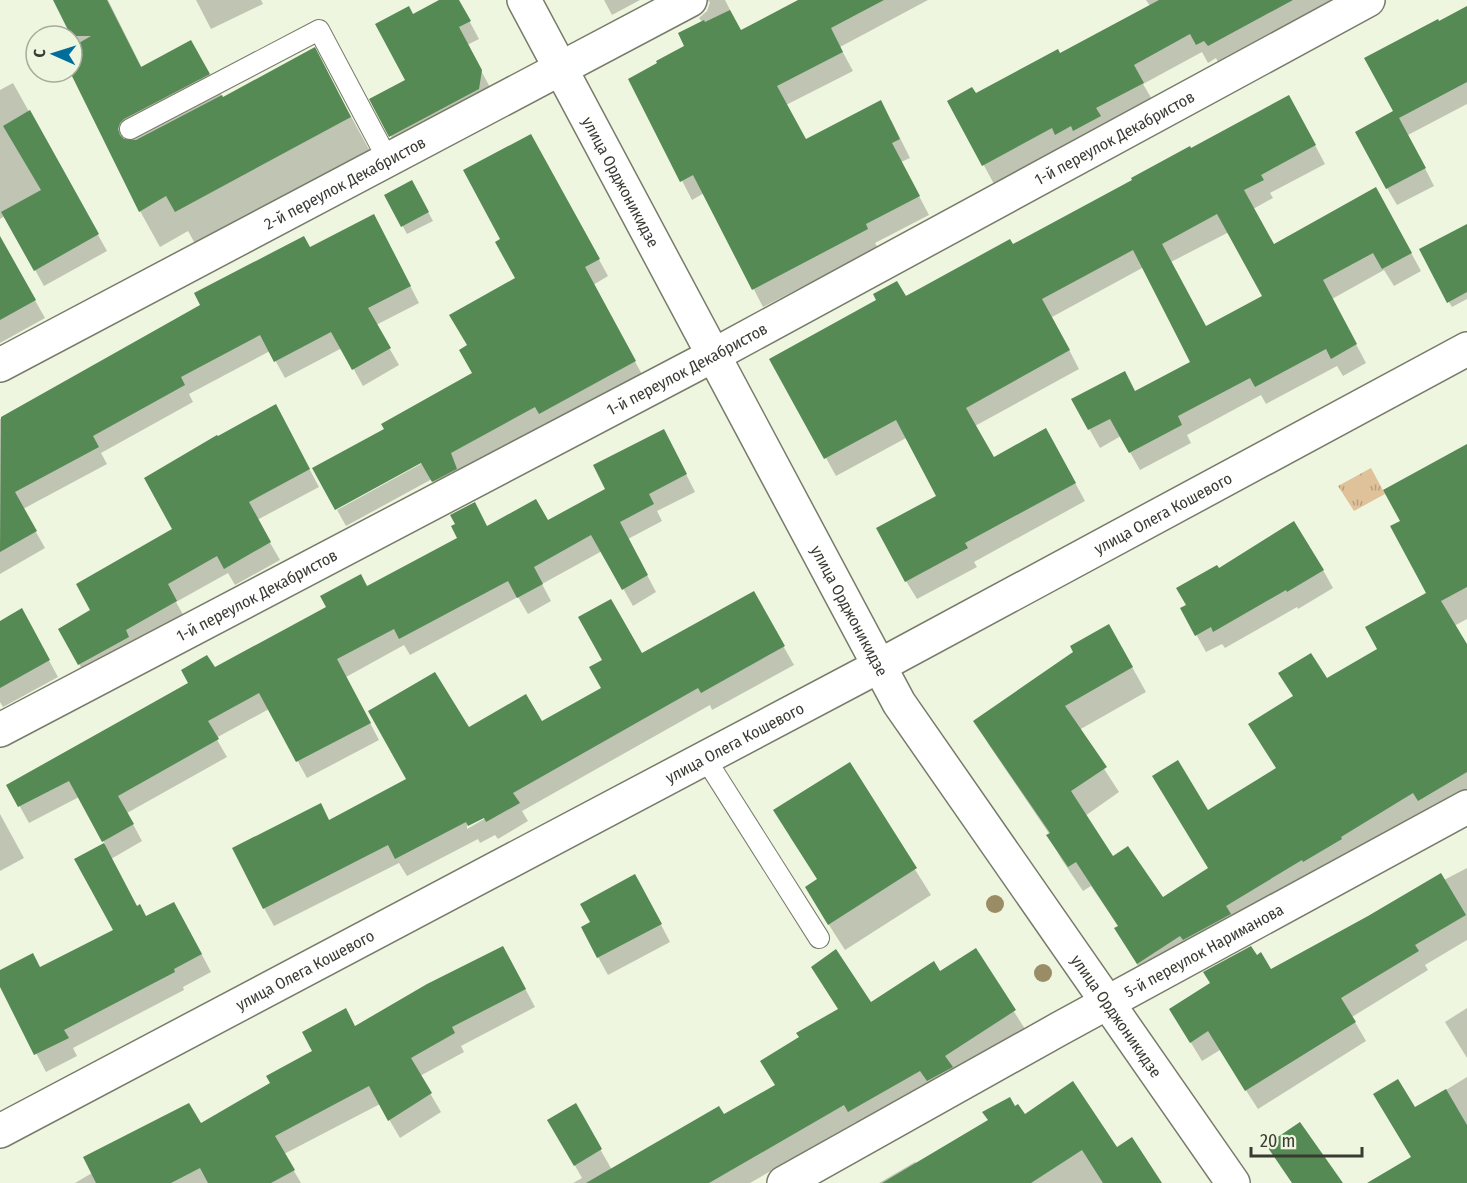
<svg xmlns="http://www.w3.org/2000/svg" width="1467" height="1183" font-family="'Fira Sans Condensed',sans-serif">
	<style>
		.grass { fill: url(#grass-tufts) }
		.shadow { fill: #0003; fill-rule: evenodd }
		.building { fill: #568a54; fill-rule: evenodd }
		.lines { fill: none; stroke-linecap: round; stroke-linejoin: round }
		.lane-casing { stroke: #767c69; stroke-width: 22 }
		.street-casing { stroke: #767c69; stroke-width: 36 }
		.lane { stroke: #fff; stroke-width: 20 }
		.street { stroke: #fff; stroke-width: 33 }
		.tree { fill: #9a8c65 }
		.labels { text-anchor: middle; stroke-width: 6; stroke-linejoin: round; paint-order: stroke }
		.street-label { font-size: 16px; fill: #393b33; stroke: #eff6e0 }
	</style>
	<defs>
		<pattern id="grass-tufts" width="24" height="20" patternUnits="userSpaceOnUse" patternTransform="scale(1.5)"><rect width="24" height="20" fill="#e0c29a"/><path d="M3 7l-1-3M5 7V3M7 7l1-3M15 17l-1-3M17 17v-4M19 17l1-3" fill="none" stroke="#b79f7e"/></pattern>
	</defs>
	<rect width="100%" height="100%" fill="#eff6e0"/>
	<path class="grass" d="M1371 468 1385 494 1354 511 1338 486Z"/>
	<g class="shadow">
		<path d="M55 0H108L142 68 191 42 223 98 314 49 371 153 197 247 188 231 160 247 140 211 72 72V36H68L72 34Z"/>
		<path d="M196 0H261L263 4 211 29Z"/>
		<path d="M442 0H458L479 39 467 45 491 89 401 153 391 136 407 81 413 16Z"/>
		<path d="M604 0H640L612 15Z"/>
		<path d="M704 0H725L741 31 801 0H928L840 47 853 71 786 105 806 141 891 120 910 158 901 162 929 215 875 243 878 248 763 307 704 193 692 200 630 79 687 46 702 22 699 18 707 11 710 2Z"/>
		<path d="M1146 0H1345L1219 64 1216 58 1208 63 1202 52 1143 84 1153 101 1067 152 1063 146 994 184 949 101 976 95 1059 55 1150 6Z"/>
		<path d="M1467 8V104L1408 135 1434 186 1397 205 1387 188 1395 112 1439 23Z"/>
		<path d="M13 83 107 251 44 286 5 216 0 219V90Z"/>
		<path d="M1299 115 1325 164 1270 193 1273 198 1253 209 1274 246 1386 207 1421 271 1394 286 1384 270 1332 299 1366 363 1343 376 1337 366 1266 404 1261 395 1187 435 1191 443 1140 470 1121 436 1100 448 1073 400 1136 393 1192 362 1144 267 1052 317 1079 369 975 426 993 459 1056 448 1085 501 974 562 977 567 917 599 906 581 938 497 906 438 836 476 771 359 1012 246 1191 150ZM1229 232 1264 296 1206 327 1171 262Z"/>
		<path d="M540 152 608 276 593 285 644 378 550 429 546 423 459 471 443 498 432 479 346 526 337 510 428 460 386 429 474 373 469 346 517 278 502 240Z"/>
		<path d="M412 182 433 221 407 234 386 196Z"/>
		<path d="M1467 226V299L1452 307 1442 291Z"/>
		<path d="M383 233 419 303 376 325 399 365 363 386 342 348 285 378 270 351 189 394 193 402 101 453 107 464 23 509 45 548 0 574V419L310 249Z"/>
		<path d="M16 267 45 318 0 343V276Z"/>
		<path d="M285 423 319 487 257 520 280 560 235 585 228 573 176 602 185 618 89 682 60 629 92 611Z"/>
		<path d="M1467 446V619L1454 626 1467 647V805L1152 988 1130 953 1119 927 1091 886 1083 891 1062 860 1048 836 1050 835 989 745 975 721 1075 653 1109 626 1146 692 1079 730 1119 792 1085 816 1113 858 1162 899 1210 869 1208 812 1277 769 1326 680 1379 649 1428 593 1402 521Z"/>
		<path d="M673 448 695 492 657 511 662 521 628 539 656 592 633 606 602 551 542 584 551 601 528 614 518 597 410 655 404 645 346 677 379 740 307 778 269 709 216 738 227 757 127 813 142 841 111 859 137 907 146 918 184 921 211 972 183 987 184 990 73 1048 77 1056 46 1072 0 984V972L40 969 115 931 76 860 105 844 79 797 29 823 8 785 214 669 367 588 487 528 548 522 607 490Z"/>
		<path d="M1218 570H1323L1333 588 1298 609 1297 607 1225 648 1222 644 1206 652 1182 609 1188 605Z"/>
		<path d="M753 593 794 665 712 710 710 705 522 811 528 821 498 839 495 835 480 843 478 839 407 876 399 863 274 926 264 908 329 821 408 780 468 729 542 723 603 689 641 655ZM489 813 491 815 467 829V825Z"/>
		<path d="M22 611 58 677 3 707 0 702V623Z"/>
		<path d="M849 764 931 895 845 950 822 914 818 880 790 837Z"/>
		<path d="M0 814 24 858 0 871Z"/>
		<path d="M1467 868V940L1425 965 1428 970 1352 1017 1366 1041 1258 1109 1220 1050 1202 1061 1182 1028 1270 971Z"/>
		<path d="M645 894 670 942 608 975 598 957Z"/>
		<path d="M975 950 1025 1029 955 1074 860 1129 856 1122 750 1183H573L582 1178 549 1120 575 1105 612 1170 724 1116 776 1086 870 1004 940 973Z"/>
		<path d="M513 966 535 1007 461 1046 464 1052 420 1076 441 1112 400 1138 380 1104 284 1154 301 1183H75L92 1173 201 1125 272 1084 355 1028Z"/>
		<path d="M1467 1008V1058L1445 1022Z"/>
		<path d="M1467 1077V1183H1370L1412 1157 1415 1109Z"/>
		<path d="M1015 1108 1024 1116 1117 1149 1160 1183H879L915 1162 917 1164Z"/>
	</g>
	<g class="building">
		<path d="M53 0H107L141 67 191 40 210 74 124 119 120 123 118 129 120 135 124 139 136 140 222 95 223 97 315 47 351 117 175 212 166 196 139 212 70 72H72V47L91 36H71Z"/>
		<path d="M439 0H459L471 21 459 27 482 70 479 89 389 137 369 99 405 80 375 24 409 6 413 14Z"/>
		<path d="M798 0H884L831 28 843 52 777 86 806 139 881 100 900 139 892 143 920 196 866 224 868 229 752 290 693 175 680 182 628 79 657 63 656 61 684 46 678 33 704 20 705 22 730 10 741 30Z"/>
		<path d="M1159 0H1293L1208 46 1204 41 1196 45 1190 34 1134 65 1144 83 1096 108 1101 116 1073 131 1071 126 1055 135 1052 128 982 166 947 101 972 87 976 93 1058 49 1060 53Z"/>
		<path d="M1467 6V82L1399 118 1426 168 1386 189 1355 132 1393 111 1364 58 1438 19 1439 21Z"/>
		<path d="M1289 95 1316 145 1261 175 1264 180 1244 190 1274 244 1376 187 1412 253 1382 269 1373 253 1323 280 1357 344 1331 359 1326 349 1255 387 1250 378 1178 416 1182 425 1129 453 1110 419 1088 430 1071 399 1125 371 1135 391 1190 362 1133 250 1042 299 1070 350 966 408 994 457 1046 428 1076 483 965 543 968 548 905 582 876 528 936 496 896 420 824 459 769 359 876 300 873 294 897 281 906 296 1010 239 1013 244 1132 180 1131 178 1190 146 1191 148ZM1217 214 1262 296 1206 326 1162 244Z"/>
		<path d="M30 110 99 234 34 271 1 212 41 190 3 126Z"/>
		<path d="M531 134 600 259 585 267 636 361 539 414 535 407 451 453 457 469 432 482 421 463 335 510 312 468 384 429 381 424 472 373 459 350 467 345 449 315 515 278 495 242 500 239 463 170Z"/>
		<path d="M412 180 429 212 401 227 384 195Z"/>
		<path d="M374 214 411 286 368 308 391 348 352 370 331 332 274 362 260 335 181 377 185 385 93 436 99 447 15 492 37 531 0 552 1 417 200 305 194 293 304 236 310 247Z"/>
		<path d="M1467 224V292L1447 303 1419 249Z"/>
		<path d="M0 236 36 300 0 320Z"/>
		<path d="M276 404 310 469 249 502 271 542 224 569 217 556 168 584 177 601 126 630 129 637 78 665 58 629 90 610 76 584 172 529 144 478 217 435 218 436Z"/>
		<path d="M664 429 687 474 649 494 654 504 620 522 648 575 622 590 591 535 534 567 543 584 517 598 508 581 399 639 394 629 337 659 371 723 296 762 259 693 208 721 219 739 118 796 134 824 102 842 69 781 18 807 6 785 188 683 181 670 207 655 215 667 326 607 320 596 361 574 367 586 457 538 451 526 455 524 450 515 475 502 487 526 536 499 548 520 605 489 593 465Z"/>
		<path d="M1467 444V587L1441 601 1467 644V772L1418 801 1413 793 1341 837 1342 839 1303 862 1302 860 1226 906 1231 914 1183 940 1180 936 1137 964 1114 928 1118 926 1076 862 1068 867 1046 835 1050 833 973 721 1073 652 1070 646 1109 624 1133 667 1065 706 1107 767 1071 791 1113 856 1128 846 1163 897 1208 868 1152 776 1178 760 1208 810 1276 768 1248 724 1293 696 1278 673 1311 653 1327 678 1377 649 1365 627 1426 593 1390 526 1400 521 1383 490Z"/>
		<path d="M1294 521 1324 570 1287 592 1286 590 1213 632 1211 627 1195 636 1180 608 1186 605 1176 588 1217 565 1219 568Z"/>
		<path d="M754 591 785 646 701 693 698 688 513 793 520 803 486 822 484 818 468 826 466 822 395 859 388 845 263 909 232 848 321 803 329 820 406 779 368 711 435 672 469 727 526 694 542 721 601 688 589 667 602 660 578 617 611 599 642 653Z"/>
		<path d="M22 608 50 660 0 688V621Z"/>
		<path d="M850 762 917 868 828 925 805 887 817 879 773 810Z"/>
		<path d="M104 843 137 906 140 904 146 916 174 902 202 954 174 969 175 972 64 1030 69 1038 34 1055 0 987V970L33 953 40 967 113 930 74 859Z"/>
		<path d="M1441 873 1466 915 1415 945 1419 951 1341 998 1356 1022 1245 1091 1208 1031 1190 1043 1169 1009 1210 983 1203 972 1251 946 1257 955 1261 952 1271 969 1368 916Z"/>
		<path d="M635 874 662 924 597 958 581 927 590 922 580 904Z"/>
		<path d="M503 946 526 989 452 1027 455 1033 411 1058 432 1093 388 1121 369 1086 275 1136 295 1170 271 1183H208L200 1168 171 1183H96L83 1157 189 1103 201 1123 270 1083 266 1076 312 1051 302 1032 346 1008 355 1026 427 984Z"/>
		<path d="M976 948 1016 1010 945 1056 953 1067 927 1081 920 1071 848 1112 844 1105 709 1183H586L719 1106 724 1114 775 1085 760 1061 799 1037 796 1033 838 1009 811 967 836 949 871 1002 934 961 940 971Z"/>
		<path d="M1398 1079 1415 1107 1446 1089 1467 1125V1183H1367L1411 1157 1373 1094Z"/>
		<path d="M1073 1081 1117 1147 1132 1137 1162 1183H1103L1082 1150 1031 1183H882L988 1120 982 1112 1010 1097 1015 1106 1018 1104 1025 1114Z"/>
		<path d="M576 1103 602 1149 574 1166 547 1120Z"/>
		<path d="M1300 1122 1343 1183H1292L1266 1145Z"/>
	</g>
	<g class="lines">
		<defs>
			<g id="lane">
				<path d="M130 129 319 30 388 160"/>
				<path d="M705 758 819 938"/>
			</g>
			<g id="street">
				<path id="s1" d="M524 0 899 703 1233 1183"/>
				<path id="s2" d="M0 365 690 0"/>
				<path id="s3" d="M0 730 714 355 1368 0"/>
				<path id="s4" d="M0 1131 879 666 1467 349"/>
				<path id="s5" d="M784 1183 1059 1029 1467 807"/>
			</g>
		</defs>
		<use href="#lane" class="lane-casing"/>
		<use href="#street" class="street-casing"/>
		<use href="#lane" class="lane"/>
		<use href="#street" class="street"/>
	</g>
	<g class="tree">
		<circle cx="995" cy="904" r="9"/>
		<circle cx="1043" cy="973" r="9"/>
	</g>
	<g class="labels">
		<g class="street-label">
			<text dy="6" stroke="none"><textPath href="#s3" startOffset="1262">1-й переулок Декабристов</textPath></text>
			<text dy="6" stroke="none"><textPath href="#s1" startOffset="206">улица Орджоникидзе</textPath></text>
			<text dy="6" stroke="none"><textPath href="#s2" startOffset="390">2-й переулок Декабристов</textPath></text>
			<text dy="6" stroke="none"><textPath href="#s3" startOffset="776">1-й переулок Декабристов</textPath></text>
			<text dy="6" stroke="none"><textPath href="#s4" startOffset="1317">улица Олега Кошевого</textPath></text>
			<text dy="6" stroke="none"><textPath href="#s3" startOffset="290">1-й переулок Декабристов</textPath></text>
			<text dy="6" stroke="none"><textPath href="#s1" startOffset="692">улица Орджоникидзе</textPath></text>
			<text dy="6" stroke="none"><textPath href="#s4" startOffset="831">улица Олега Кошевого</textPath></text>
			<text dy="6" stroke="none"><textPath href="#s5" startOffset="480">5-й переулок Нариманова</textPath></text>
			<text dy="6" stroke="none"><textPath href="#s4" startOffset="345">улица Олега Кошевого</textPath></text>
			<text dy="6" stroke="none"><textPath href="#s1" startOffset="1178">улица Орджоникидзе</textPath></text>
		</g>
	</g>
	<g transform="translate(54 54) rotate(273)"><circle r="28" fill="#eff6e0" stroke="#a6ab9b" stroke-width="1.5"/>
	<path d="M0-4.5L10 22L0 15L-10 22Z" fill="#006e9a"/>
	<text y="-9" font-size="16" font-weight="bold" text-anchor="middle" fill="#393b33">С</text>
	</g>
	<path d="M1251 1147v9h111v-9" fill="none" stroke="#393b33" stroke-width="3"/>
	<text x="1260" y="1147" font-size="18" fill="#393b33" stroke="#eff6e0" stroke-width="4.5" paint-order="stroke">20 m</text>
</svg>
